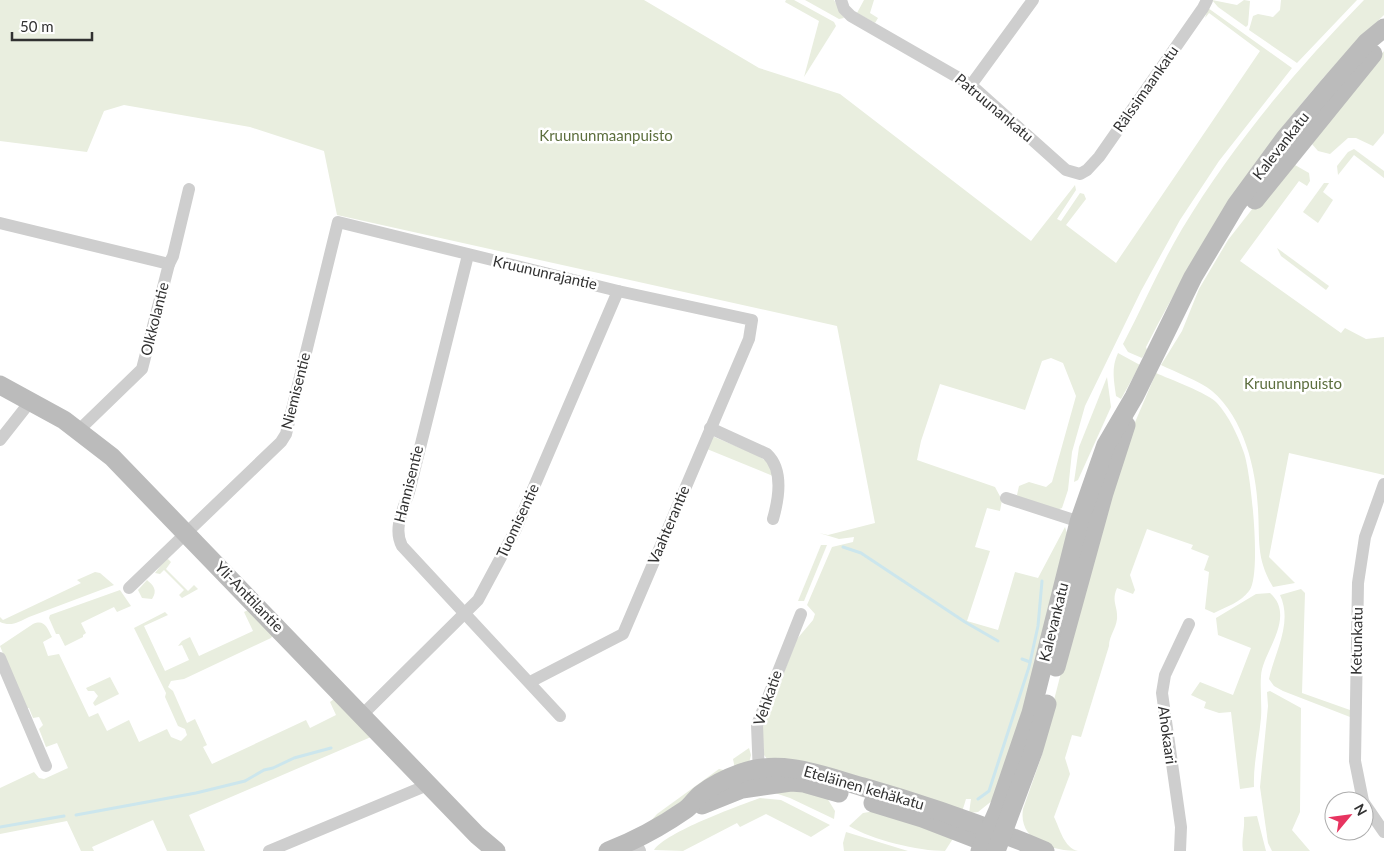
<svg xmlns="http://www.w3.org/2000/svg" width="1384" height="851" font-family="Lato,sans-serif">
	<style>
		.green { fill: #e9eedf }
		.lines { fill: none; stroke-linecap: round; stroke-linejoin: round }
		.stream { stroke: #cce6ed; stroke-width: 3 }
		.street { stroke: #cecece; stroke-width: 12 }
		.secondary { stroke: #bbb; stroke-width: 19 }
		.labels { text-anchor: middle; stroke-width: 5; stroke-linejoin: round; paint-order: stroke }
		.street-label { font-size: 15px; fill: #313131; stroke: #fff }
		.park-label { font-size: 15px; fill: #5c6e3d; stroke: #fff }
	</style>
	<rect width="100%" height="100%" fill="#fff"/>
	<g class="green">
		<path d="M0 0H644L759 68 840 94 1031 241 1075 185 1076 190 1057 219 1061 221 1080 193 1084 194 1086 199 1066 225 1116 263 1260 51 1209 13 1205 18 1208 8 1292 68 1219 161 1180 220 1141 291 1085 406 1072 452 1068 490 1062 508 1057 510 1018 498 1017 495 1019 486 1029 482 1046 487 1052 482 1076 396 1063 363 1051 358 1042 361 1025 410 940 384 921 441 917 460 995 487 1002 500 1000 511 987 508 975 547 990 551 967 621 998 630 1015 572 1038 578 1065 527 1067 533 1032 684 993 800 978 812 969 813 971 799H966L962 812 768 760 764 755 762 728 797 639 813 620 815 614 807 605 832 547 853 542 854 537 839 539 819 533 828 535 875 523 837 326 337 215 324 151 250 127 124 105 104 111 87 152 0 141Z"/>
		<path d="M786 0H794L834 22 836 26 804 77 819 21 785 2Z"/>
		<path d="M805 0H834L844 18 839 19Z"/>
		<path d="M864 0H874L870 13 878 18 875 23 857 13Z"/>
		<path d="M1212 0 1237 5 1244 0 1250 1 1248 25 1246 27 1218 7Z"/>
		<path d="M1281 0H1357L1297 63 1249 30 1253 16 1258 14 1273 17 1280 10Z"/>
		<path d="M1364 0H1384V15C1284 109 1208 226 1146 347L1147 350 1142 358 1128 352 1123 344C1143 306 1160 266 1182 229 1232 146 1296 69 1364 0Z"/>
		<path d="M1384 51V133L1373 146 1356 138H1348L1330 154 1318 151 1312 144Z"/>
		<path d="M1354 149 1384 171V178L1354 155 1338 175 1337 166 1348 152Z"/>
		<path d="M1295 165 1309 173 1310 181 1307 186 1299 181 1240 261 1341 333 1345 328 1366 339 1384 337V475L1289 453 1269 557 1295 583 1273 587C1256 558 1260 542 1258 509 1256 469 1244 418 1212 391 1200 381 1175 372 1161 365L1182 331 1199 289 1228 240 1253 208Z"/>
		<path d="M1324 183H1329L1323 192 1333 200 1318 223 1303 212Z"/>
		<path d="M1277 248 1329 286 1326 290 1281 256Z"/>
		<path d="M1118 353 1140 365 1121 399 1116 396C1114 380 1111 368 1118 353Z"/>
		<path d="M1156 373C1169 379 1208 393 1217 403 1229 416 1238 436 1244 453 1251 473 1262 576 1249 591 1241 602 1226 607 1214 613L1205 609 1209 572 1204 570 1209 556 1191 549 1193 545 1147 529 1130 575 1135 590 1133 594 1117 588C1111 602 1118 606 1117 619 1116 629 1109 636 1109 646L1081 737 1072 735 1065 758 1070 774 1054 817C1060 829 1064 848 1078 851 1052 851 1018 841 1023 809L1042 755 1047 727 1076 615 1133 427Z"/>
		<path d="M1107 377 1111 407 1078 480 1074 482 1079 447Z"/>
		<path d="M712 436 757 455 769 463 773 476 707 449Z"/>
		<path d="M821 545H827L804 601H798Z"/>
		<path d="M165 560 168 559 171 562 166 569 188 591 194 585 198 589 182 598 179 595 184 590 164 570 160 574 155 573Z"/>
		<path d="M95 572 100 573 114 585 29 617C19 622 11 627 0 622V617L3 620 81 583 77 580Z"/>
		<path d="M147 580C153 585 158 590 152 599L142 598 138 590Z"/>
		<path d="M1301 589 1305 593 1302 693 1350 710V717L1283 691 1274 686 1269 679C1275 651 1293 623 1280 595Z"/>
		<path d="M120 590 131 606 117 612 114 607 81 623 86 633 83 635V637L65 646 59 634H56L49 618 50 615Z"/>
		<path d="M1270 593C1297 617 1262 653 1261 676 1260 690 1262 704 1261 718 1259 741 1253 764 1254 787L1240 789 1231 712 1219 713 1204 708 1206 702 1191 695 1200 682 1233 695 1251 648 1218 635 1216 618 1256 594Z"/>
		<path d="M248 610 273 635 271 638 184 679 171 681 168 687 173 691 187 723 195 719 207 745 203 747 212 764 306 720 310 728 336 715 330 702 334 699 371 737 189 815 205 851H167L153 820 92 847 94 851H81L67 821 0 834V788L34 772 39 778 44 779 68 768 57 743 46 747 39 729 43 725 39 717 33 718 29 708H25L0 646 33 624C44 619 47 627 52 637L43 642 48 656 59 654 89 717 98 713 107 731 129 720 139 742 167 729 171 737 181 741 187 735 185 729 178 726 165 697 166 693 134 628 165 612 168 615 144 626 165 671 189 660 182 645 178 646 182 641 190 637 199 656 253 631 244 612Z"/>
		<path d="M110 677 119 694 95 706 93 703 98 696 94 691H88L86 688Z"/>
		<path d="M1270 691 1301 708 1300 812 1292 830 1310 851H1272L1268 843 1260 787 1268 706 1267 692Z"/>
		<path d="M749 748 751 755 749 763 735 769 733 759Z"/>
		<path d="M719 769 728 771 650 822 657 814Z"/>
		<path d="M794 787 827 798 835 811 834 819 790 798 772 792Z"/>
		<path d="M760 798 781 800 830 825 811 837 766 814 740 827 737 823 683 851 654 850C666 832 738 806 760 798Z"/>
		<path d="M875 811 954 837 945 851C918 851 872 840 849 826L863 813Z"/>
		<path d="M1257 816 1266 851H1243C1241 839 1245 829 1244 817Z"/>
		<path d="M846 832 908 851H844L843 843Z"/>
	</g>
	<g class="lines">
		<g class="stream">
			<path d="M843 547 861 553 965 622 998 641"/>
			<path d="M1022 659 1030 662"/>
			<path d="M978 799 989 791 1029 667 1038 626 1042 581"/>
			<path d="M76 815 196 793 245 781 264 770 273 768 294 758 331 748"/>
			<path d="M0 827 64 816"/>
		</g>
		<g class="street">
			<path d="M841 0 844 9 851 16 971 85 1066 170 1080 174 1087 170 1099 157 1203 8 1207 0"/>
			<path d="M971 85 1033 0"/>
			<path d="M0 223 169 264 142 369 79 430"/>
			<path d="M468 255 409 492C403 510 393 529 402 546L560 716"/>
			<path d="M169 264 173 256 189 189"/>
			<path d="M710 428 767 454C784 470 779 498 773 519"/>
			<path d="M0 440 26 407 29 399"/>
			<path d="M1006 498 1086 524"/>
			<path d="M129 588 281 442 286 434 338 222 618 291 752 320 749 339 623 634 530 682"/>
			<path d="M0 658 46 766"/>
			<path d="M363 714 478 600 515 531 618 291"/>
			<path d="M759 775 757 725 801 614"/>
			<path d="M1363 801 1355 761 1358 583 1365 537 1384 484"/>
			<path d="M1364 803 1384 832"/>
			<path d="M634 839 640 851"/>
			<path d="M269 851 430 784"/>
			<path d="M1180 851 1181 827 1162 693 1165 675 1189 624"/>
		</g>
		<g class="secondary">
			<path d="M1255 200 1373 54"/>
			<path d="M0 385 64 420 112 457 477 835 496 851"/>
			<path d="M1056 667 1104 493 1126 425"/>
			<path d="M873 803 922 818 995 846"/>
			<path d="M702 805 742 789 791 782 804 783 839 793"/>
			<path d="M608 851C634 841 662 826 685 810 691 806 695 799 701 794 713 785 727 778 741 773 782 758 824 776 863 787 926 805 986 826 1045 851"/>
			<path d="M980 851 998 810 1031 713 1079 522 1106 445 1134 397 1193 277 1236 205 1285 138 1327 88 1367 42 1384 28"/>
			<path d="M996 851 1033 752 1047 704"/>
		</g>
	</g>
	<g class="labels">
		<g class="street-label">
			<text transform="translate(1146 89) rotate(-55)" y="5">Rälssimaankatu</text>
			<text transform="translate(994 108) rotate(40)" y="5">Patruunankatu</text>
			<text transform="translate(1281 146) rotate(-52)" y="5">Kalevankatu</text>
			<text transform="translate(545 273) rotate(13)" y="5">Kruununrajantie</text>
			<text transform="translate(155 319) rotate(-76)" y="5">Olkkolantie</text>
			<text transform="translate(296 391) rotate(-76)" y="5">Niemisentie</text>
			<text transform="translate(409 484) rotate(-76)" y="5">Hannisentie</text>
			<text transform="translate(518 521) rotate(-65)" y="5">Tuomisentie</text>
			<text transform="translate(669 525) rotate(-67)" y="5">Vaahterantie</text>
			<text transform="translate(249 597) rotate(46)" y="5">Yli-Anttilantie</text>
			<text transform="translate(1054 622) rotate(-76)" y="5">Kalevankatu</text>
			<text transform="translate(1357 641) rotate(-89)" y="5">Ketunkatu</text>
			<text transform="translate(768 698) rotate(-71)" y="5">Vehkatie</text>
			<text transform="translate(1167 735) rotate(82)" y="5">Ahokaari</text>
			<text transform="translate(864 788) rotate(16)" y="5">Eteläinen kehäkatu</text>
		</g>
		<g class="park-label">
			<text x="606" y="141">Kruununmaanpuisto</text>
			<text x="1293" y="389">Kruununpuisto</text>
		</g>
	</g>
	<g transform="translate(1349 816) rotate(61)"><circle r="24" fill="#ffffff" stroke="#adadad"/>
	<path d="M0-4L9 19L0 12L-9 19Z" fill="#e73460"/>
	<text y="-8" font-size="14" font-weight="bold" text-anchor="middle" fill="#313131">N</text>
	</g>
	<path d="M12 32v8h80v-8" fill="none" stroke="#313131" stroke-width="2.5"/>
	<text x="20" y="32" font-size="15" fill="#313131" stroke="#ffffff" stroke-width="4" paint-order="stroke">50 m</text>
</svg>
